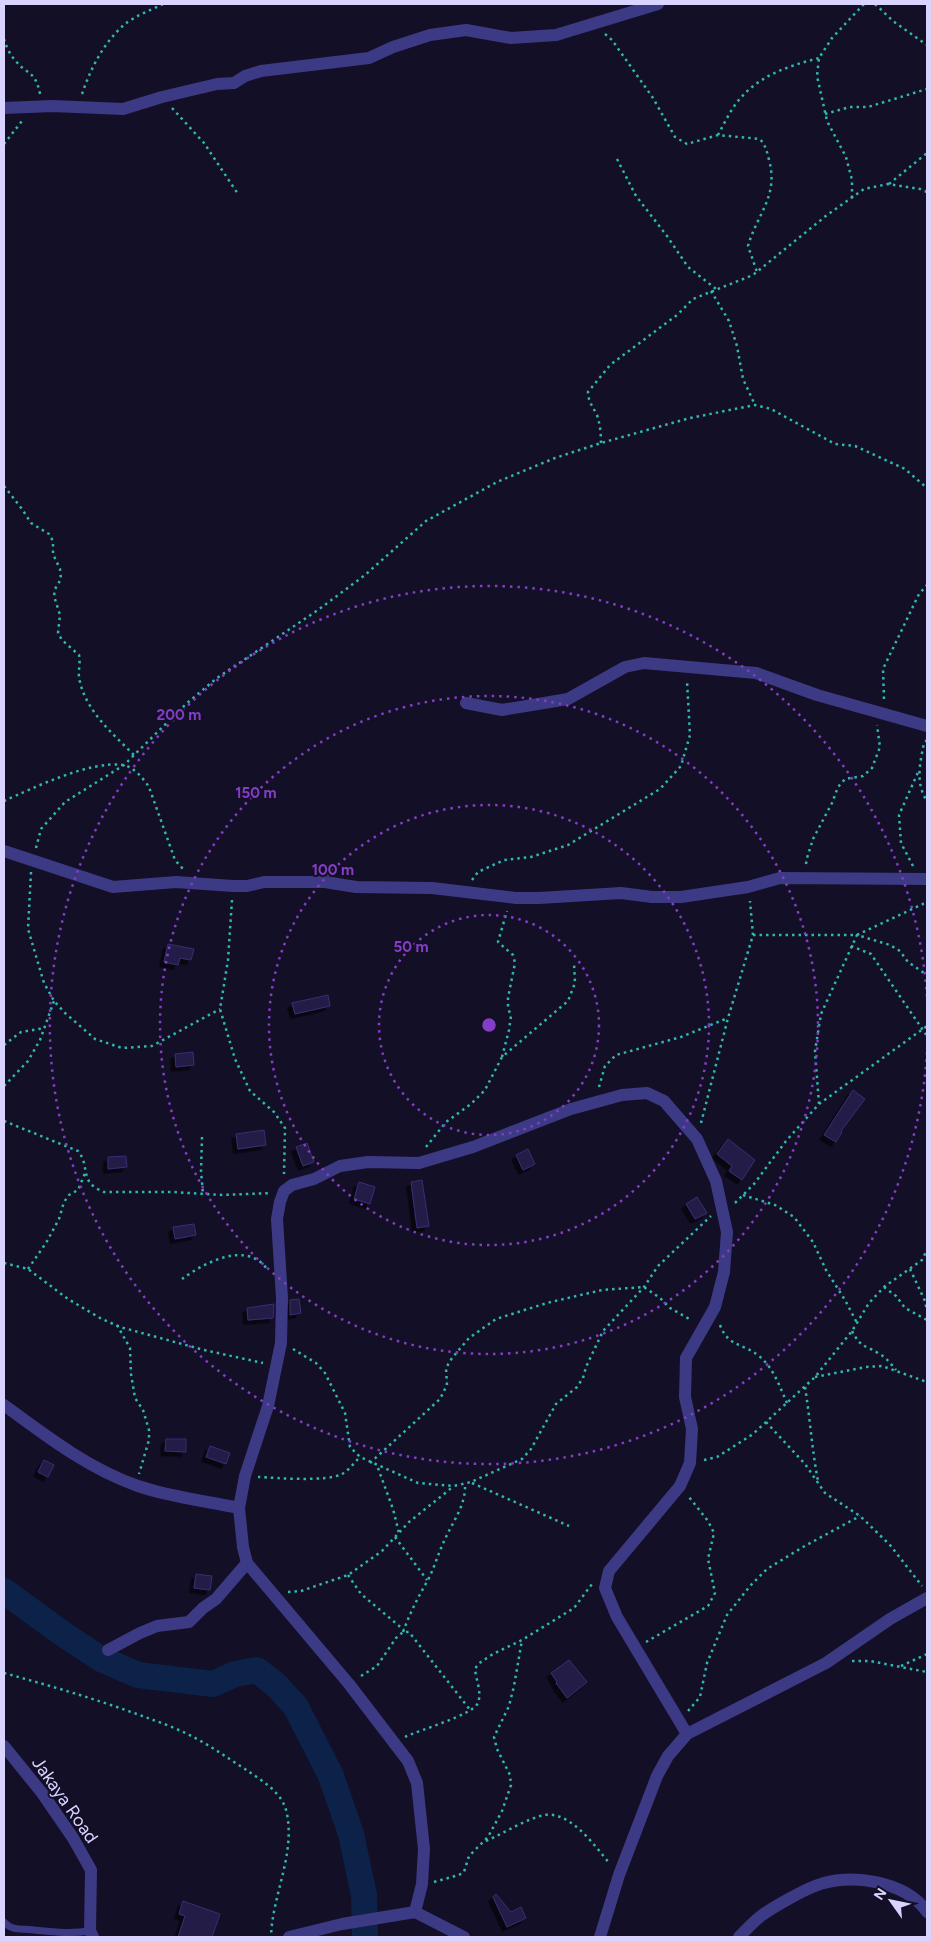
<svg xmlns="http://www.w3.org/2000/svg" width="931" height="1941" font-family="Figtree,sans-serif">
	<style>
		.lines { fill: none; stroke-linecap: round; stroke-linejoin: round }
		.river { stroke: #0c2248; stroke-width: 26 }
		.building { fill: #241b47; stroke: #3b2d73; filter: url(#shadow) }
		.path { stroke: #2fb8b0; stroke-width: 2.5; stroke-dasharray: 2.5 4; stroke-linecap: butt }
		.service { stroke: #3d3a85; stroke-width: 7 }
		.minor { stroke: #3d3a85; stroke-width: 12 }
		.ring { fill: none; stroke: #843dc5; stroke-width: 2.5; stroke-dasharray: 2.5 5 }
		.labels { text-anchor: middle; stroke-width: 4; stroke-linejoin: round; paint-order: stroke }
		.street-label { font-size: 18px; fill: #d9d4ff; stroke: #130f26 }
		.centre { fill: #843dc5; stroke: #130f26; stroke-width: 2.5 }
		.ring-label { font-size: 15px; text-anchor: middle; font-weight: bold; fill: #843dc5; stroke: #130f26; stroke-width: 4; stroke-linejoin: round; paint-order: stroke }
	</style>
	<defs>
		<filter id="shadow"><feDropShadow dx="-4.5" dy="4.5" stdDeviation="0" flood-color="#0009"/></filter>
	</defs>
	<rect width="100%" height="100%" fill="#130f26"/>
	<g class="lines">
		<path class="river" d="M4 1591 63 1634 101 1659 138 1675 213 1684 235 1674 257 1670 277 1686 296 1707 331 1776 351 1834 364 1895 365 1937"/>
	</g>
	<g class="building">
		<path d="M168 944 194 949 191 960 180 958 178 965 164 962Z"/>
		<path d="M328 995 330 1006 295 1014 292 1003Z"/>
		<path d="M193 1052 194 1065 176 1067 175 1054Z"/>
		<path d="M853 1090 865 1099 841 1131 842 1132 836 1142 824 1135Z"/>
		<path d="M264 1130 266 1145 238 1149 236 1134Z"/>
		<path d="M728 1139 755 1160 742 1180 729 1171 732 1166 717 1154Z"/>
		<path d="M307 1143 314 1162 303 1166 296 1147Z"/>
		<path d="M528 1149 535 1164 523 1170 516 1155Z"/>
		<path d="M126 1156 127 1167 108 1169V1157Z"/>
		<path d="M422 1180 429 1226 417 1228 411 1182Z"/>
		<path d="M359 1182 375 1187 370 1204 354 1199Z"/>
		<path d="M697 1197 707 1213 695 1219 686 1204Z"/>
		<path d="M194 1224 196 1235 175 1239 173 1227Z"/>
		<path d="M299 1299 301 1313 290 1315V1300Z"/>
		<path d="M274 1304 273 1318 248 1320 247 1308Z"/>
		<path d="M166 1439H186V1452L165 1451Z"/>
		<path d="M210 1446 230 1453 226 1464 206 1457Z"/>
		<path d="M44 1460 54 1465 48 1477 38 1472Z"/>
		<path d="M196 1574 212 1576 210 1590 194 1588Z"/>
		<path d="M569 1660 587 1682 567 1698 556 1683 557 1682 551 1673Z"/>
		<path d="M496 1894 511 1912 521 1907 526 1918 507 1927 493 1897Z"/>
		<path d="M183 1901 220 1914 212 1937H178L185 1916 179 1914Z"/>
	</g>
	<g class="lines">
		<g class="path">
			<path d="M875 4 893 21 927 45"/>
			<path d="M605 34 612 40 653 98 675 137 687 144 718 135 760 139C766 146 767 152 769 160 779 196 757 214 748 246L757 272"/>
			<path d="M4 39C6 46 10 55 15 60 27 76 35 69 40 94"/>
			<path d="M82 94C91 68 103 43 125 24 135 16 151 10 163 4"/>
			<path d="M172 108 204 143 238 194"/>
			<path d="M825 114 850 107H868L927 89"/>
			<path d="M718 135C724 124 730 111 738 101 759 75 789 66 819 58"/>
			<path d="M4 144 22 121"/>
			<path d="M617 159 636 196 667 236 688 267 716 289"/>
			<path d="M889 184 927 153"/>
			<path d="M852 198V180L846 157 827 121 817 76 819 58 832 38 864 4"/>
			<path d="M711 291 729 321 737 346 743 379 755 405"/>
			<path d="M601 443C601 433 600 424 597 415 593 407 588 401 588 392L610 365 677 315 693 299 753 275 827 215 864 189 888 184 920 189 927 192"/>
			<path d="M4 486 22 509 31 523 49 534 53 541V554L60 569 61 579 55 589 54 596 60 615 58 633 62 640 79 655C81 664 77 673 80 682 87 712 113 734 134 755"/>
			<path d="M884 699 883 669 919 594 927 585"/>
			<path d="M927 740 924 743C920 763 915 783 927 801"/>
			<path d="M4 801C33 788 91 760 123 765 133 766 143 778 149 787L175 860 183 869"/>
			<path d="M36 848 41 829 65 802 124 765 186 704 217 678 318 610 365 575 426 521 497 482 555 458 601 443 690 418 755 405 771 409 835 444 855 446 905 469 927 488"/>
			<path d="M806 864 807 858 813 839 832 803 838 787 845 779 863 776 872 768 880 747 877 725"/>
			<path d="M913 866 901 843 899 815 919 770"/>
			<path d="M31 872 28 929 44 983 54 1001 65 1013 95 1039 122 1048 152 1046 220 1009"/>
			<path d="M472 880 478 872 504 860 531 857 568 845 660 789 681 766 690 735 687 681"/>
			<path d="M232 900 228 960 220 1009 235 1059 250 1091 274 1112 285 1128 284 1174"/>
			<path d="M753 935H857L927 902"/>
			<path d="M851 946 871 954 927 1036"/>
			<path d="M4 1045 21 1032 45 1028"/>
			<path d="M502 1057 509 1030 511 1016 508 1008V998L515 963 513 955 498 942 507 911"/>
			<path d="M4 1086 28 1061 40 1040 54 1001"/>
			<path d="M599 1087 605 1066 616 1055 681 1037 728 1018"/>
			<path d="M819 1104 815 1051 821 1014 857 935 890 945 900 951 908 962 927 975"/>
			<path d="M4 1121 78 1151C91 1167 78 1182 104 1192H173L222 1195 271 1193"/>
			<path d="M701 1123 728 1018 753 935 750 901"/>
			<path d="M202 1137 201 1171 203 1194"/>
			<path d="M426 1147 446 1122 471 1104 485 1090 502 1057 568 1001 575 983 574 963"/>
			<path d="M743 1195 775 1205 794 1217 813 1242 826 1270 845 1300 857 1323"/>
			<path d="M735 1203 754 1184 786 1141 819 1104 927 1026"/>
			<path d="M4 1263 28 1269 68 1299 100 1318 120 1327 204 1350 263 1363"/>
			<path d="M28 1269 46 1243 59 1219 64 1202 69 1195 78 1190 85 1173"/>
			<path d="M910 1269 925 1301 927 1311"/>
			<path d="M182 1279C204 1263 246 1240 267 1269"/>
			<path d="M884 1287 896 1296 905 1308 927 1320"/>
			<path d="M117 1325 130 1348 131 1374 135 1398 143 1410 149 1430V1440L139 1474"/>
			<path d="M720 1325C728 1347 743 1343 759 1356 773 1367 780 1387 787 1403"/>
			<path d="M852 1331C861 1348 863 1344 878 1353 886 1357 891 1364 896 1370"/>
			<path d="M293 1349 316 1363 325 1373 345 1413 350 1447 360 1457 418 1483 454 1486 471 1482 522 1459 531 1449 556 1404 577 1387 583 1378 586 1367 603 1331 644 1287 658 1266 711 1216"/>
			<path d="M815 1377 866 1367 882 1366 927 1382"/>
			<path d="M805 1387C810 1418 812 1450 818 1481"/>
			<path d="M766 1422 805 1464 825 1493 860 1516 890 1545 922 1586"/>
			<path d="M704 1460 717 1457 753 1434 815 1377 852 1331 869 1303 884 1287 922 1260 927 1250"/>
			<path d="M370 1463 440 1399 447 1385 446 1368 452 1358 469 1338 496 1319 547 1303 602 1290 644 1287 660 1298 670 1308 691 1320"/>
			<path d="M378 1468 393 1509 399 1533"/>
			<path d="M258 1477C278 1478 326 1482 342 1474 349 1470 354 1463 360 1457"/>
			<path d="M472 1483 569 1526"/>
			<path d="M395 1537 427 1580"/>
			<path d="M348 1575 361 1594 404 1630"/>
			<path d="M288 1592 301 1591 348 1575 382 1551 409 1522 454 1486"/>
			<path d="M403 1632C410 1613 418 1597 428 1580 435 1566 439 1551 446 1537 454 1520 466 1504 465 1484"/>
			<path d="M646 1642 708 1606 715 1593 708 1559 714 1533 708 1521 689 1497"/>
			<path d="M852 1661H870L927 1672"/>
			<path d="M901 1666 927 1654"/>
			<path d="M4 1673C51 1686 99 1700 145 1717 162 1723 181 1730 197 1739 214 1748 229 1759 245 1769 262 1781 283 1792 287 1814 295 1856 272 1896 271 1937"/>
			<path d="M361 1676 377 1666 396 1638 403 1632H409L471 1711"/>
			<path d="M688 1711 700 1697 707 1663 727 1615 750 1586 767 1569 803 1547 860 1516"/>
			<path d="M405 1737C419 1730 473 1715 478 1703 482 1692 476 1680 475 1669L478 1664 493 1654 522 1640 574 1608 592 1584"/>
			<path d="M486 1841C504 1833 521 1822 540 1816 568 1807 594 1845 610 1864"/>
			<path d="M434 1882 459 1875 464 1872 469 1856 488 1837 502 1811 511 1785 510 1775 497 1749 494 1737 509 1706 514 1686 522 1640"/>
		</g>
		<path class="service" d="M4 1922C13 1932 22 1928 34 1930 54 1932 69 1934 90 1931"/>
		<g class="minor">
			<path d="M4 108 53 106 123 109 162 97 217 84 234 83 245 76 261 71 369 58 393 47 430 35 466 30 511 38 556 35 658 4"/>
			<path d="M466 703 502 710 568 699 625 667 644 663 756 673 817 695 927 726"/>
			<path d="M4 851 113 887 176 882 233 886H247L264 882H325L356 887 432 888 516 898H539L621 893 652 897H681L748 887 780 878 927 879"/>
			<path d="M4 1405C46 1436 89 1469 138 1486 170 1497 206 1501 239 1508"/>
			<path d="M108 1650 140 1633 157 1626 189 1622 203 1608 216 1599 247 1563"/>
			<path d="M4 1746 42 1793 73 1838 91 1870 90 1931 93 1937"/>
			<path d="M415 1912 422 1884 424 1849 417 1783 408 1761 349 1684 247 1563 243 1547 239 1508 245 1476 268 1406 281 1343 282 1298 277 1219 280 1202 284 1191 292 1185 314 1179 340 1166 368 1162 419 1163 473 1147 571 1109 622 1095 647 1093 664 1101 697 1139 716 1181 727 1232 724 1272 715 1307 686 1358 685 1397 692 1429 690 1463 680 1486 609 1571 605 1588 617 1617 687 1734"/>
			<path d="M289 1937 342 1924 415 1912 464 1937"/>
			<path d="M600 1937 619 1875 657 1776 668 1756 687 1734 826 1663 890 1619 927 1598"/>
			<path d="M739 1937C746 1930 753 1922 761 1916 773 1907 802 1891 815 1886 849 1872 906 1881 927 1912"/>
		</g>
	</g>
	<g class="ring">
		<circle cx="489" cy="1025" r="110"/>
		<circle cx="489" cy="1025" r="220"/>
		<circle cx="489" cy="1025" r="329"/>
		<path d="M927 1052A439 439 0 1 1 927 998"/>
	</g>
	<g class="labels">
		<g class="street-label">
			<text transform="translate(65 1800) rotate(55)" y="6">Jakaya Road</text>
		</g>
	</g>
	<circle cx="489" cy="1025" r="8" class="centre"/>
	<g class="ring-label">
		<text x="179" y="720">200 m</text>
		<text x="256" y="798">150 m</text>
		<text x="333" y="875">100 m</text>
		<text x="411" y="952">50 m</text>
	</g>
	<rect width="931" height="1941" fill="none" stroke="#d9d4ff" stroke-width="10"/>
	<g transform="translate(891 1901) rotate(303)" stroke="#130f26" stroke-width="4" paint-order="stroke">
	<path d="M0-4L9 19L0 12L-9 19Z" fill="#d9d4ff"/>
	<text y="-8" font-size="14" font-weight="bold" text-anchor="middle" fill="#d9d4ff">N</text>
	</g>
</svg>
